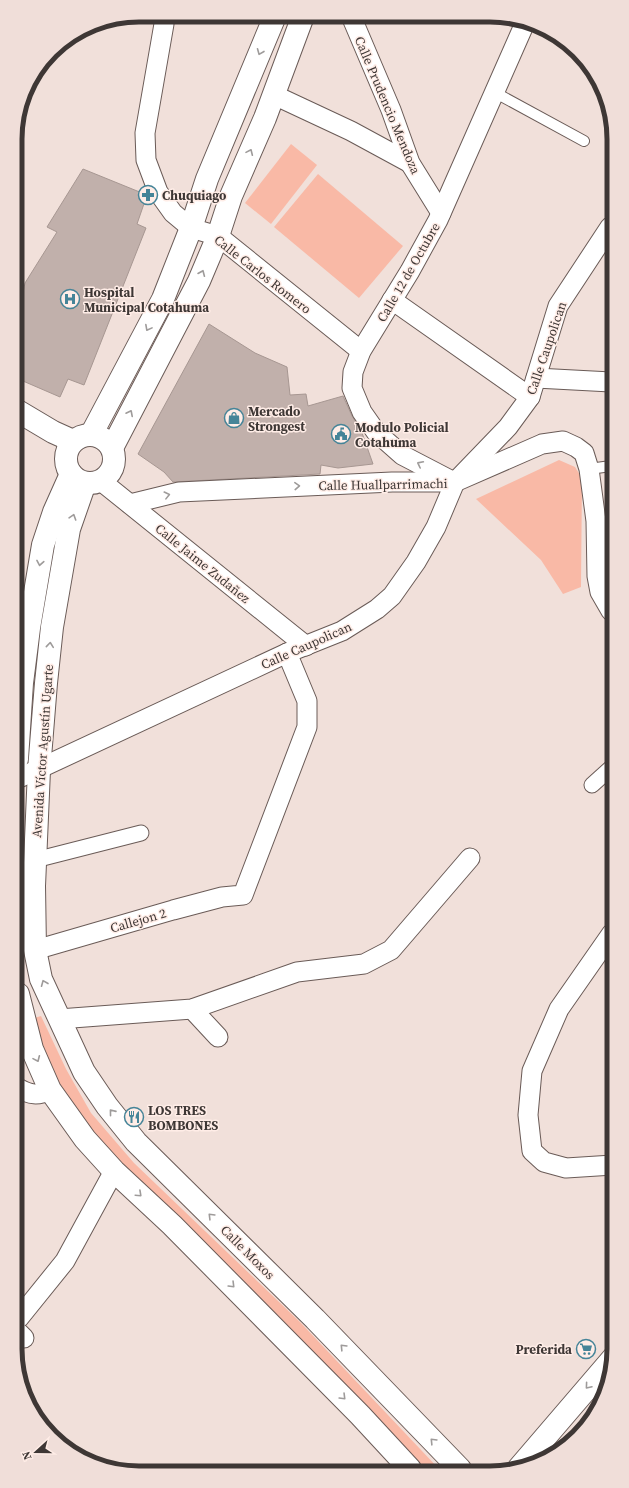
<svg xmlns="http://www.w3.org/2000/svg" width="629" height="1488" font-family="'Source Serif 4',serif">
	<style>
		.green { fill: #f9b9a6 }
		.building { fill: #c1b0ab; stroke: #a79792 }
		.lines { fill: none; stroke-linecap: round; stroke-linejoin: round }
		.service-casing { stroke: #6a5b57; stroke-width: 12 }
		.pedestrian-casing { stroke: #6a5b57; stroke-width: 17 }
		.minor-casing { stroke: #6a5b57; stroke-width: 21 }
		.tertiary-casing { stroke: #6a5b57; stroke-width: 24 }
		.secondary-casing { stroke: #6a5b57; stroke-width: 24 }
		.service { stroke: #fff; stroke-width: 10 }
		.pedestrian { stroke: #fff; stroke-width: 15 }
		.minor { stroke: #fff; stroke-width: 19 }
		.tertiary { stroke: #fff; stroke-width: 22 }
		.secondary { stroke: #fff; stroke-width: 22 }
		.oneway { stroke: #9e9b9a }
		.labels { text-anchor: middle; stroke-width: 3; stroke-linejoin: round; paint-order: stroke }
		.street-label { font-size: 13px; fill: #3e3735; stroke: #ffede7 }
		.poi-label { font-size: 13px; font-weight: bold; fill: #3e3735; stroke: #ffede7; text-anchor: start }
		.rim { fill: none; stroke: #3e3735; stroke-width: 5 }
	</style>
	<rect width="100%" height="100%" fill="#f1e0da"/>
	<g class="green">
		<path d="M291 144 317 165 271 224 245 203Z"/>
		<path d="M318 174 403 246 359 298 274 227Z"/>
		<path d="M559 460 575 467 582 478 581 587 563 594 541 560 476 499Z"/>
		<path d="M41 1016 66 1069 91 1113 134 1163 300 1322 439 1469H424L290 1329 122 1166 81 1118 55 1078 31 1019Z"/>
	</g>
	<g class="building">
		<path d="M83 169 147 195 137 224 146 228 84 385 68 379 60 397 16 378V327L25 283 57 232 47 227Z"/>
		<path d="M209 324 255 353 287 367 290 395 306 394 308 406 343 396 352 416 361 430 373 464 338 468 321 465 320 474 173 482 164 472 138 454Z"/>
	</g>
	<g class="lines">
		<defs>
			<g id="service">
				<path d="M494 92 584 141"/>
				<path d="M589 469 611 466"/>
			</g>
			<g id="pedestrian">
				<path d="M592 785 612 767"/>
				<path d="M35 860 141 833"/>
			</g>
			<g id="minor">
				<path d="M164 15V24L145 133 146 160 158 192 173 213 191 228 218 236 361 351"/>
				<path d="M351 16 391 110 410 163 441 213"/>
				<path d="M274 95 351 131 410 163"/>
				<path d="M392 300 530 397"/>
				<path d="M536 378 611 382"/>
				<path d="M101 481 306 646"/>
				<path d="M452 481 402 455 376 432 362 412 352 388 353 372 361 351 410 271 438 220 525 23"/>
				<path d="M130 504 179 492 392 482H455L542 444 563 441 576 447 584 453 589 469 596 521 597 576 600 592 611 611"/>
				<path d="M17 779 287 653 342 631 377 609 392 596 416 562 436 527 455 482 508 427 530 397 558 306 610 227"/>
				<path d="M612 933 559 1009 532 1071 528 1115 532 1151 544 1162 566 1168 613 1165"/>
				<path d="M35 950 173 910 222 897 243 895 307 727V701L287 653"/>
				<path d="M192 1009 218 1037"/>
				<path d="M59 1019 192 1009 297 972 364 964 391 950 470 858"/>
				<path d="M18 1088C30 1095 38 1096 50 1090"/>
				<path d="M19 1318 65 1261 114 1171"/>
				<path d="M19 1333 24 1338"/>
			</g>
			<g id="tertiary">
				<path d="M16 410 53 432 73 441"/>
				<circle cx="90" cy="459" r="24"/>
				<path d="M91 435 163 299 191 228 207 179 275 16"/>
				<path d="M112 448 199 281 218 236 231 196 265 118 303 16"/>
				<path d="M85 483 69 529 52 627 46 683 39 770 34 886 35 950 41 979 84 1072 107 1106 136 1142 315 1319 460 1469"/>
				<path d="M17 759 22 683 29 628 43 545 54 512 71 474"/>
				<path d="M18 994 32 1049 50 1090 85 1139 114 1171 172 1225 360 1415 410 1469"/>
			</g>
			<path id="secondary" d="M518 1469 614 1357"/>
		</defs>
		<use href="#service" class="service-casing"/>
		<use href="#pedestrian" class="pedestrian-casing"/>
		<use href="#minor" class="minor-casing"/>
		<use href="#tertiary" class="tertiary-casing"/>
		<use href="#secondary" class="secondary-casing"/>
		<use href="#service" class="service"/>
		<use href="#pedestrian" class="pedestrian"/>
		<use href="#minor" class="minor"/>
		<use href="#tertiary" class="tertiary"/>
		<use href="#secondary" class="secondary"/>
	</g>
	<defs><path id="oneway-chevron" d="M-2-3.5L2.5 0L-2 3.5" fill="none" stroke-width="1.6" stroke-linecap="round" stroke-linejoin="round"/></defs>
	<g class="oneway">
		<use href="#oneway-chevron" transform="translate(260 52) rotate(112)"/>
		<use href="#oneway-chevron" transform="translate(250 152) rotate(-66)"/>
		<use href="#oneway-chevron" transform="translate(202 273) rotate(-67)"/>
		<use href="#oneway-chevron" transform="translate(148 328) rotate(118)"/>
		<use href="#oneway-chevron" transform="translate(130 413) rotate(-63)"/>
		<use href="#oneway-chevron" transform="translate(420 464) rotate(-153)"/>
		<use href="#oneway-chevron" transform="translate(297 486) rotate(-3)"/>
		<use href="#oneway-chevron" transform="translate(167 495) rotate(-14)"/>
		<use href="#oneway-chevron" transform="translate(73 517) rotate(-72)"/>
		<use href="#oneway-chevron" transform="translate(40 563) rotate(100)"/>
		<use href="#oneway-chevron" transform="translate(50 645) rotate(-84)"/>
		<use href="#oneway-chevron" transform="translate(44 983) rotate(-112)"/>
		<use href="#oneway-chevron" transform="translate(37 1059) rotate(66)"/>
		<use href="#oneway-chevron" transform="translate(112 1112) rotate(-129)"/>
		<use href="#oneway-chevron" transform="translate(139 1194) rotate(43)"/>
		<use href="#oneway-chevron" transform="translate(211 1216) rotate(-135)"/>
		<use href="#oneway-chevron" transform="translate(232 1285) rotate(45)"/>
		<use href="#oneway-chevron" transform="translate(343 1347) rotate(-134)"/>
		<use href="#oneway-chevron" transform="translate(588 1386) rotate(130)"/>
		<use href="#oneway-chevron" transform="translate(343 1397) rotate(45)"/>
		<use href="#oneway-chevron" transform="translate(433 1441) rotate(-134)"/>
	</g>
	<defs>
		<symbol id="pharmacy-ring" viewBox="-11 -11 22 22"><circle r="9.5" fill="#ffede7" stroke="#458498" stroke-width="1.5"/><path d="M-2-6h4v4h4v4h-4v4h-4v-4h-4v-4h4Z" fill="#458498"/></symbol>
		<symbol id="hospital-ring" viewBox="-11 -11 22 22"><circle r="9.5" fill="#ffede7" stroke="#458498" stroke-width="1.5"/><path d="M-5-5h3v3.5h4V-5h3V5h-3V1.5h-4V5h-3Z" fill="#458498"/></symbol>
		<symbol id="shop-ring" viewBox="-11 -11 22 22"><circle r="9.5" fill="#ffede7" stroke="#458498" stroke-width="1.5"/><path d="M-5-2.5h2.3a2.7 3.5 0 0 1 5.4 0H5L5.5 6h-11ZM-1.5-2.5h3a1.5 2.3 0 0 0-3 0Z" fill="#458498"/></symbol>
		<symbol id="civic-ring" viewBox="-11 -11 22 22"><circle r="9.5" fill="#ffede7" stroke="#458498" stroke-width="1.5"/><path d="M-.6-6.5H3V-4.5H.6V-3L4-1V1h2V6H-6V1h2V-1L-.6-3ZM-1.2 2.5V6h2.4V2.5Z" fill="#458498"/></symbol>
		<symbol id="restaurant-ring" viewBox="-11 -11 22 22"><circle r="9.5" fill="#ffede7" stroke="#458498" stroke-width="1.5"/><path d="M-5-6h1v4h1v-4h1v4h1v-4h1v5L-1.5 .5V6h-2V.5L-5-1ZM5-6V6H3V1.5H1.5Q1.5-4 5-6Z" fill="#458498"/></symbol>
		<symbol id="supermarket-ring" viewBox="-11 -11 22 22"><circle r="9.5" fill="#ffede7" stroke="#458498" stroke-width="1.5"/><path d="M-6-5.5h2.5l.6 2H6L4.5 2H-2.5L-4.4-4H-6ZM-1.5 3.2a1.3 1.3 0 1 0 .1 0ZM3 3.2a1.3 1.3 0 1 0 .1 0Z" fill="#458498"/></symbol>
	</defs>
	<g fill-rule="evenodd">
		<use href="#pharmacy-ring" x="137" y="184" width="22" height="22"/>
		<use href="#hospital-ring" x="59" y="288" width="22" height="22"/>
		<use href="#shop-ring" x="223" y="407" width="22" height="22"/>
		<use href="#civic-ring" x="330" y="423" width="22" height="22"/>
		<use href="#restaurant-ring" x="123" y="1106" width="22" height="22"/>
		<use href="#supermarket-ring" x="575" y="1338" width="22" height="22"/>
	</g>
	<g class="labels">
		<g class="street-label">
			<text transform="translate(388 105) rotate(67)" y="5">Calle Prudencio Mendoza</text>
			<text transform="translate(408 272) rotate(-60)" y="5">Calle 12 de Octubre</text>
			<text transform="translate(263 274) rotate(38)" y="5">Calle Carlos Romero</text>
			<text transform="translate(546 348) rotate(-71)" y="5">Calle Caupolican</text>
			<text transform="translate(383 484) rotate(-1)" y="5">Calle Huallparrimachi</text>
			<text transform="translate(203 563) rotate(39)" y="5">Calle Jaime Zudañez</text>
			<text transform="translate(306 645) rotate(-24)" y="5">Calle Caupolican</text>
			<text transform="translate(42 751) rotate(-86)" y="5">Avenida Víctor Agustín Ugarte</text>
			<text transform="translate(138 920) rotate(-16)" y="5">Callejon 2</text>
			<text transform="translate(248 1252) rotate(45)" y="5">Calle Moxos</text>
		</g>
		<g class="poi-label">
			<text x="162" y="200">Chuquiago</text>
			<text x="84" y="297">Hospital<tspan x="84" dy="15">Municipal Cotahuma</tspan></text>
			<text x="248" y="416">Mercado<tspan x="248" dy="15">Strongest</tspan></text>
			<text x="355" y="432">Modulo Policial<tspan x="355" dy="15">Cotahuma</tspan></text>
			<text x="148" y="1115">LOS TRES<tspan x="148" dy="15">BOMBONES</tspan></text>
			<text x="572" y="1354" text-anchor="end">Preferida</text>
		</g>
	</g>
	<path d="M0 0H629V1488H0ZM139 22H490A117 117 0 0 1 607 139V1349A117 117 0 0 1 490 1466H139A117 117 0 0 1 22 1349V139A117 117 0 0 1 139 22Z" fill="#f0ded9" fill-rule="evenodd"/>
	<path class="rim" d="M139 22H490A117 117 0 0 1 607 139V1349A117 117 0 0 1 490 1466H139A117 117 0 0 1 22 1349V139A117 117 0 0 1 139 22Z"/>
	<g transform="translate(36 1452) rotate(249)" stroke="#ffede7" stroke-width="3" paint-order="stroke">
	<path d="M0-3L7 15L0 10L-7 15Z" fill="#3e3735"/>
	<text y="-6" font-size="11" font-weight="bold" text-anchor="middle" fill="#3e3735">N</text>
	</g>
</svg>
